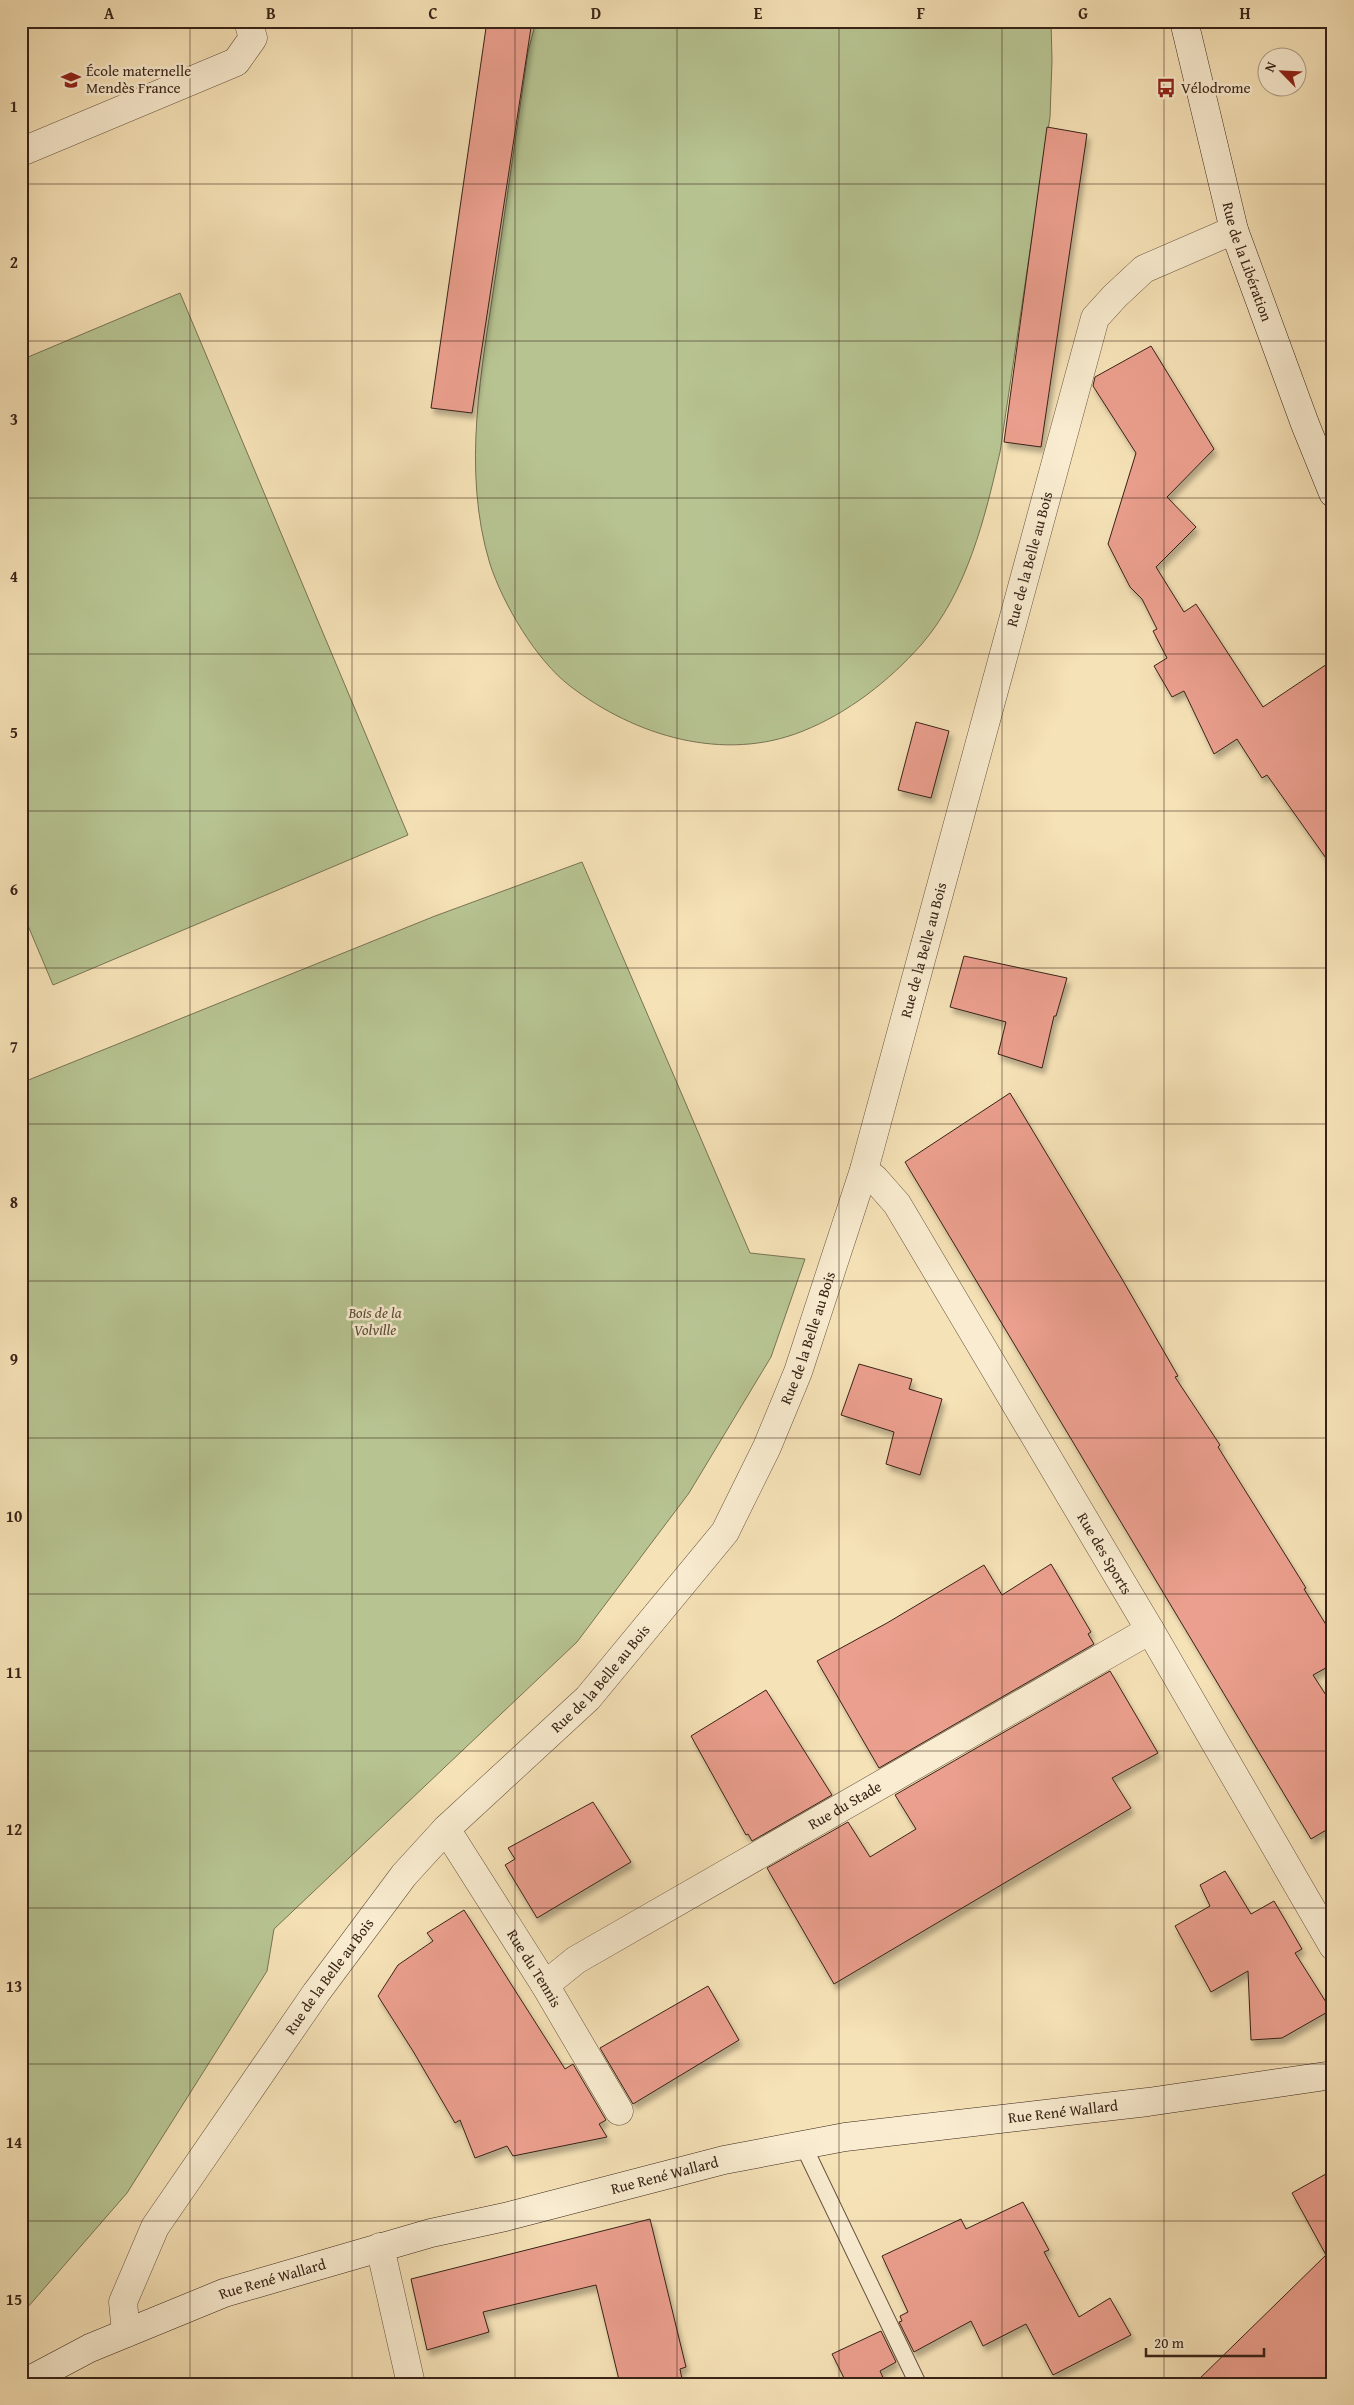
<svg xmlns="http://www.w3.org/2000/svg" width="1354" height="2405" font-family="'Gentium Book Plus',serif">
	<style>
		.green { fill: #b7c492; stroke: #787454 }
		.building { fill: #eb9f8e; stroke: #382317; filter: url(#shadow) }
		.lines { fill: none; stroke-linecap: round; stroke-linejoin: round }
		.service-casing { stroke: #68533f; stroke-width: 18 }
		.minor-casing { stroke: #68533f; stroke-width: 29 }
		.secondary-casing { stroke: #382317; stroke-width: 29 }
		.service { stroke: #f9ecd0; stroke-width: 16 }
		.minor { stroke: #f9ecd0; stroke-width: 28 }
		.secondary { stroke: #f9ecd0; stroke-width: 28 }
		.grid { fill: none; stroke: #382317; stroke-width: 1; stroke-opacity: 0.55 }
		.labels { text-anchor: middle; stroke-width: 5; stroke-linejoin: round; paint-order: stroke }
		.poi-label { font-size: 15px; fill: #382317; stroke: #f9ecd0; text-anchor: start }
		.street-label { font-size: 15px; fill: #382317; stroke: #f9ecd0 }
		.park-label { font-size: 15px; font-style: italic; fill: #584b36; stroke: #f9ecd0 }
		.neatline { fill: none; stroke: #382317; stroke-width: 2 }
		.grid-label { font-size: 16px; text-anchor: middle; font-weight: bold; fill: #382317 }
	</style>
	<defs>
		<filter id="shadow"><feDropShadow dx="3" dy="5.5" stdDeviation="2.5" flood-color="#0004"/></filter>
	</defs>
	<rect width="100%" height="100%" fill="#f6e2b7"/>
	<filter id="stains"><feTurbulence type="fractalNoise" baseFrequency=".004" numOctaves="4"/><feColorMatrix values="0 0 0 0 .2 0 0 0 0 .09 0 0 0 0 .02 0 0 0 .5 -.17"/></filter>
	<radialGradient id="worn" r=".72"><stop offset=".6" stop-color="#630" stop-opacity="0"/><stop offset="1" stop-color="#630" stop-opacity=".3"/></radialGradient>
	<g class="green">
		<path d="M536 21H1051L1052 61 1050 117 1000 452C985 518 967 592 921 645 889 681 848 713 803 731 724 763 635 736 570 686 536 660 503 604 490 564 461 469 482 368 496 273 507 199 517 126 528 52Z"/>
		<path d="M180 293 408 835 53 985 21 909V360Z"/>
		<path d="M582 862 750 1253 805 1259 771 1357 689 1493 577 1642 274 1929 267 1971 127 2193 21 2315V1083L435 916Z"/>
	</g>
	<g class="building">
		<path d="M487 21H532L472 413 431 408Z"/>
		<path d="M1047 127 1087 134 1041 447 1004 442Z"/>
		<path d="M1151 346 1214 449 1167 497 1196 527 1156 567 1184 612 1196 604 1263 707 1333 660V868L1267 775 1262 778 1237 739 1214 754 1184 691 1172 697 1154 666 1167 658 1153 631 1157 629 1142 599 1130 587 1108 544 1136 453 1093 386 1095 377Z"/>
		<path d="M916 722 949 731 931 798 898 790Z"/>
		<path d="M964 956 1067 978 1056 1016H1054L1042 1068 998 1054 1006 1022 950 1007Z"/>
		<path d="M1010 1093 1122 1279 1178 1376 1175 1377 1220 1445 1218 1447 1306 1588 1304 1589 1333 1636V1664L1313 1675 1333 1706V1826L1311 1839 905 1162Z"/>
		<path d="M859 1364 912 1379 909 1389 942 1399 920 1475 886 1464 894 1432 841 1415Z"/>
		<path d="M1051 1564 1091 1632 1088 1634 1094 1644 879 1768 817 1661 887 1623 984 1565 1002 1595Z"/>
		<path d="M1110 1671 1158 1753 1112 1778 1131 1808 834 1984 767 1868 848 1822 870 1857 916 1829 895 1795Z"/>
		<path d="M766 1690 832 1795 752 1841 748 1834 746 1835 691 1736Z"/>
		<path d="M593 1802 631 1862 537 1918 505 1865 515 1859 508 1848Z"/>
		<path d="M1225 1871 1251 1914 1274 1901 1302 1949 1295 1953 1331 2010 1282 2038 1251 2040 1248 1971 1211 1992 1175 1926 1210 1906 1200 1885Z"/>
		<path d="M464 1910 565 2069 573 2064 606 2120 599 2124 607 2137 513 2156 507 2146 475 2158 460 2120 455 2123 413 2051 378 1996 398 1965 433 1941 427 1933Z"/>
		<path d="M708 1986 739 2040 633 2104 600 2048Z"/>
		<path d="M1333 2170V2384H1194L1326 2255 1292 2193Z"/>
		<path d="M1023 2202 1049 2250 1044 2252 1079 2317 1110 2298 1131 2335 1053 2375 1026 2324 983 2346 971 2321 914 2352 899 2322 902 2321 900 2316 908 2312 882 2256 961 2219 966 2229Z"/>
		<path d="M650 2219 686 2367 680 2369 683 2384H620L596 2285 483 2312 489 2332 427 2350 411 2279Z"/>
		<path d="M881 2331 896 2362 880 2371 886 2384H847L832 2354Z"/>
	</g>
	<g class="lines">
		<defs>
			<path id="service" d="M803 2145 918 2384"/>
			<g id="minor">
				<path d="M21 152 236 62 253 38 248 21"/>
				<path id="s1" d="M864 1170 875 1179 897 1204 1150 1630 1333 1946"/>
				<path id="s2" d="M446 1829 545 1985 619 2111"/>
				<path id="s3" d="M545 1985 576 1960 1150 1630"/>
				<path d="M380 2247 411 2384"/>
				<path id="s4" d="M126 2333 123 2302 155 2227 316 1993 404 1875 446 1829 588 1698 725 1532 767 1447 798 1372 864 1170 1095 318 1115 296 1144 269 1234 230"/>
			</g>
			<g id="secondary">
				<path id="s5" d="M1184 21 1234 230 1305 424 1333 493"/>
				<path id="s6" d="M22 2384 90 2348 224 2293 431 2233 505 2217 724 2160 845 2137 1148 2102 1333 2075"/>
			</g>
		</defs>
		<use href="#service" class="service-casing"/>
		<use href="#minor" class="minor-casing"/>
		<use href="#secondary" class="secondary-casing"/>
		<use href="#service" class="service"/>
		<use href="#minor" class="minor"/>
		<use href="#secondary" class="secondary"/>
	</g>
	<path class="grid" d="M190 21V2384M352 21V2384M515 21V2384M677 21V2384M839 21V2384M1002 21V2384M1164 21V2384M21 184H1333M21 341H1333M21 498H1333M21 654H1333M21 811H1333M21 968H1333M21 1124H1333M21 1281H1333M21 1438H1333M21 1594H1333M21 1751H1333M21 1908H1333M21 2064H1333M21 2221H1333"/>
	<defs>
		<symbol id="school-bare" viewBox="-9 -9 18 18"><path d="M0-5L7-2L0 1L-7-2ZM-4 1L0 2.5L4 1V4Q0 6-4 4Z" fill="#8f2418" stroke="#f9ecd0" stroke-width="2.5" paint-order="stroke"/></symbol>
		<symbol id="bus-bare" viewBox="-9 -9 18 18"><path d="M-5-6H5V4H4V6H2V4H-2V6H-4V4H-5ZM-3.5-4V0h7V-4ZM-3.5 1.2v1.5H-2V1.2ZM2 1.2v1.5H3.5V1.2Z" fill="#8f2418" stroke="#f9ecd0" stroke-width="2.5" paint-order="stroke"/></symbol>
	</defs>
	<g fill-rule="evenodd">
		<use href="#school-bare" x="57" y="66" width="28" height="28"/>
		<use href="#bus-bare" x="1152" y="74" width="28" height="28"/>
	</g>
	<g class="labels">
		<g class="poi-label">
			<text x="86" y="76">École maternelle<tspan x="86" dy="17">Mendès France</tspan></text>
			<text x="1181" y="93">Vélodrome</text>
		</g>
		<g class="street-label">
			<text dy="5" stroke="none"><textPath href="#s5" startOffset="249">Rue de la Libération</textPath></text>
			<text dy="5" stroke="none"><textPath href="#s4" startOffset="2036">Rue de la Belle au Bois</textPath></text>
			<text dy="5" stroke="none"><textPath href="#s4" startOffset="1631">Rue de la Belle au Bois</textPath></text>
			<text dy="5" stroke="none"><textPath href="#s4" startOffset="1226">Rue de la Belle au Bois</textPath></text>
			<text dy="5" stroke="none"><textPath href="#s1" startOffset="454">Rue des Sports</textPath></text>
			<text dy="5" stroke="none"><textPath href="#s4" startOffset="822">Rue de la Belle au Bois</textPath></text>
			<text dy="5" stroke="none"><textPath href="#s3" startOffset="350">Rue du Stade</textPath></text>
			<text dy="5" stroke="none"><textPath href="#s2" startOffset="165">Rue du Tennis</textPath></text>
			<text dy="5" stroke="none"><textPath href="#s4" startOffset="418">Rue de la Belle au Bois</textPath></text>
			<text dy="5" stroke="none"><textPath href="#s6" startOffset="1082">Rue René Wallard</textPath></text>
			<text dy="5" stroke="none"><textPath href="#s6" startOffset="678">Rue René Wallard</textPath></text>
			<text dy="5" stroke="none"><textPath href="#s6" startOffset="272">Rue René Wallard</textPath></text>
		</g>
		<g class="park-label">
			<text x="375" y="1318">Bois de la<tspan x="375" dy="17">Volville</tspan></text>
		</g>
	</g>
	<rect width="1354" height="2405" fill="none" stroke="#f6e2b7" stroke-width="55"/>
	<g transform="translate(1282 72) rotate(294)"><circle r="24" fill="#f9ecd0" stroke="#ac9c86"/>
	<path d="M0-4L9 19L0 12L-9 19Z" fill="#8f2418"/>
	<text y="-8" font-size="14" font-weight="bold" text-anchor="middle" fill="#382317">N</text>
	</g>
	<path d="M1146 2348v8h118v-8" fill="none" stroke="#382317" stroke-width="2.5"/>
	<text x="1154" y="2348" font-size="15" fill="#382317" stroke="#f9ecd0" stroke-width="4" paint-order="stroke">20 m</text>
	<rect x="28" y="28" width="1298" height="2350" class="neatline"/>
	<g class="grid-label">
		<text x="109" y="19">A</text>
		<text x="271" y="19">B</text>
		<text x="433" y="19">C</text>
		<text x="596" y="19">D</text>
		<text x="758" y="19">E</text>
		<text x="921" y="19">F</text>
		<text x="1083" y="19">G</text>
		<text x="1245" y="19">H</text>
		<text x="14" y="112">1</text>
		<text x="14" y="268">2</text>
		<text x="14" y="425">3</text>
		<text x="14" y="582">4</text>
		<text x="14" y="738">5</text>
		<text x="14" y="895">6</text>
		<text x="14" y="1052">7</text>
		<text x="14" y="1208">8</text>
		<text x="14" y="1365">9</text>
		<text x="14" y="1522">10</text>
		<text x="14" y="1678">11</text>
		<text x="14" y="1835">12</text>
		<text x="14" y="1992">13</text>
		<text x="14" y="2148">14</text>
		<text x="14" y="2305">15</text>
	</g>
	<rect width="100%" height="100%" filter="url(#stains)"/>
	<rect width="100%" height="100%" fill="url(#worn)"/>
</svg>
